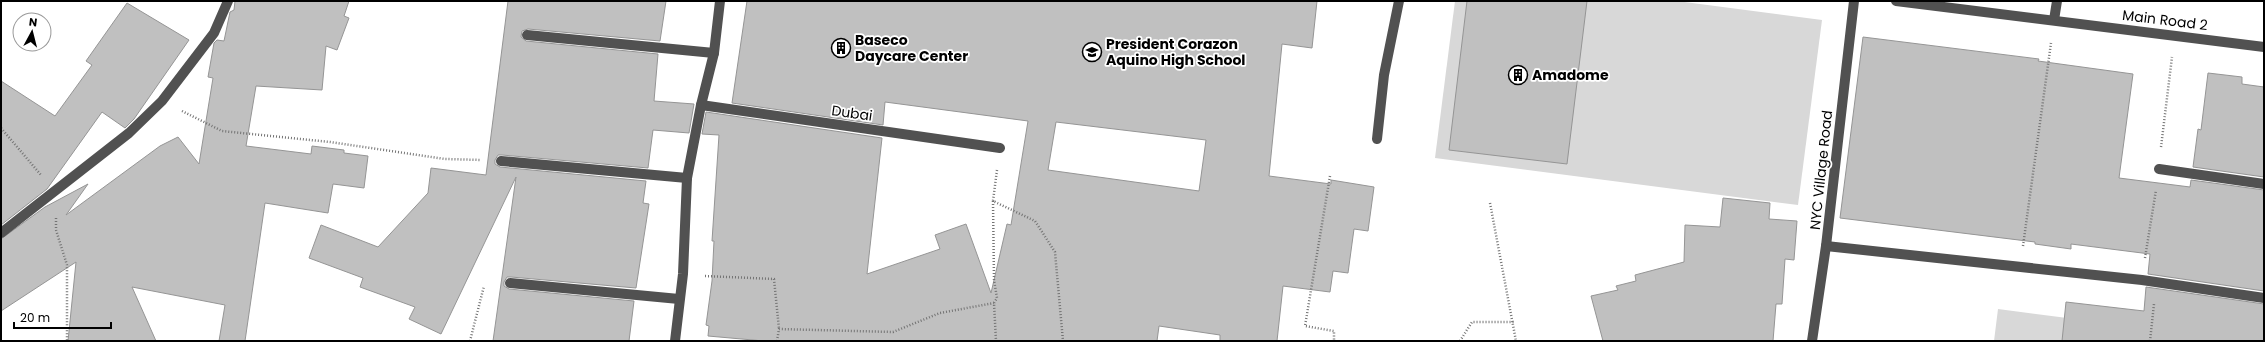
<svg xmlns="http://www.w3.org/2000/svg" width="2265" height="342" font-family="Poppins,sans-serif">
	<style>
		.green { fill: #d8d8d8 }
		.building { fill: #c0c0c0; stroke: #959595; fill-rule: evenodd }
		.lines { fill: none; stroke-linecap: round; stroke-linejoin: round }
		.path { stroke: #737373; stroke-width: 2.5; stroke-dasharray: 1 2; stroke-linecap: butt }
		.minor { stroke: #515151; stroke-width: 10 }
		.labels { text-anchor: middle; stroke-width: 3.5; stroke-linejoin: round; paint-order: stroke }
		.street-label { font-size: 14px; fill: #000; stroke: #fff }
		.poi-label { font-size: 14px; font-weight: bold; fill: #000; stroke: #fff; text-anchor: start }
	</style>
	<rect width="100%" height="100%" fill="#fff"/>
	<g class="green">
		<path d="M1455 1H1677L1822 20 1798 205 1435 158Z"/>
		<path d="M1998 309 2114 324 2112 341H1994Z"/>
	</g>
	<g class="building">
		<path d="M235 1H349L344 16 349 18 337 50 326 46 322 90 256 86 246 146 311 154 312 146 344 150V153L368 156 364 188 333 184 328 213 265 203 245 341H219L225 305 132 287 156 341H68L76 262 1 311V239L45 207 88 184 66 215 160 146 178 137 199 164 213 78 208 77 214 43 217 40 224 41 230 12 234 10Z"/>
		<path d="M508 1H666L660 41 528 29 522 31 521 37 526 41 658 54 654 101 694 104 689 133 653 130 648 168 502 155H498L495 160V164L500 167 646 181 643 203 649 204 636 288 511 277H507L504 282V286L509 289 634 301 629 341H493L516 177 441 334 409 319 415 307 360 287 363 278 309 258 321 225 378 247 428 193 431 168 486 175Z"/>
		<path d="M747 1H1317L1312 48 1282 44 1269 176 1331 184V180L1374 187 1368 231 1354 229 1348 273 1333 271 1330 292 1283 286 1277 341H1220V335L1159 326 1157 341H764L708 336 709 326 706 325 712 281 714 241H712L719 135 702 134 706 112 882 138 867 274 940 249 935 235 966 224 991 293 1007 224 1011 225 1028 121 885 102 883 125 732 103ZM1056 122 1206 140 1199 191 1048 170Z"/>
		<path d="M1467 1H1587L1567 164 1449 150Z"/>
		<path d="M127 3 189 40 134 119 125 128 102 112 47 189 1 225V81L55 116 92 65 86 61Z"/>
		<path d="M1863 37 2039 59 2038 61 2133 74 2119 178 2190 187 2191 180 2264 190V291L2148 274 2150 254 2071 244V249L2035 244V242L1840 218Z"/>
		<path d="M2208 73 2242 77V84L2264 87V177L2193 167 2198 129 2201 130Z"/>
		<path d="M1723 198 1770 203 1769 219 1797 221 1794 260 1785 259 1782 304H1776L1773 341H1603L1591 296 1618 290 1616 286 1636 281 1635 275 1684 262 1685 225 1720 227Z"/>
		<path d="M2146 287 2264 304V341H2062L2066 302 2144 311Z"/>
	</g>
	<g class="lines">
		<g class="path">
			<path d="M182 111 222 131 330 142 445 159 481 160"/>
			<path d="M1 128 41 175"/>
			<path d="M2161 147 2172 57"/>
			<path d="M997 170 993 201 1035 221 1055 252 1063 341"/>
			<path d="M1330 176 1305 326 1334 331V341"/>
			<path d="M993 201 994 280 997 298 994 303 996 341"/>
			<path d="M1490 203 1516 341"/>
			<path d="M56 218V230L67 265V341"/>
			<path d="M2023 246 2051 43"/>
			<path d="M2145 258 2156 190"/>
			<path d="M705 276 774 279 779 329"/>
			<path d="M470 341 484 286"/>
			<path d="M777 341 779 329 893 332 940 313 994 303"/>
			<path d="M1460 341 1472 322H1514"/>
			<path d="M2150 341 2154 304"/>
		</g>
		<g class="minor">
			<path d="M1896 1 2264 47"/>
			<path d="M2054 20 2057 1"/>
			<path d="M527 35 714 53"/>
			<path d="M701 105 1000 148"/>
			<path d="M1377 139 1384 75 1399 1"/>
			<path d="M501 161 687 178"/>
			<path d="M2159 169 2264 184"/>
			<path d="M1 233 129 133 162 101 214 33 228 1"/>
			<path d="M1826 246 2142 280 2264 298"/>
			<path d="M510 283 679 299"/>
			<path d="M675 341 683 274 687 178 701 105 714 53 720 1"/>
			<path d="M1812 341 1826 246 1854 1"/>
		</g>
	</g>
	<defs>
		<symbol id="building-ring" viewBox="-11 -11 22 22"><circle r="9.5" fill="#fff" stroke="#000" stroke-width="1.5"/><path d="M-4-6H4V6H1V3H-1V6H-4ZM-2.5-4.3h1.7v1.8h-1.7ZM.8-4.3h1.7v1.8H.8ZM-2.5-1h1.7V.8h-1.7ZM.8-1h1.7V.8H.8Z" fill="#000"/></symbol>
		<symbol id="school-ring" viewBox="-11 -11 22 22"><circle r="9.5" fill="#fff" stroke="#000" stroke-width="1.5"/><path d="M0-5L7-2L0 1L-7-2ZM-4 1L0 2.5L4 1V4Q0 6-4 4Z" fill="#000"/></symbol>
	</defs>
	<g fill-rule="evenodd">
		<use href="#building-ring" x="830" y="37" width="22" height="22"/>
		<use href="#school-ring" x="1081" y="41" width="22" height="22"/>
		<use href="#building-ring" x="1507" y="64" width="22" height="22"/>
	</g>
	<g class="labels">
		<g class="street-label">
			<text transform="translate(2165 20) rotate(7)" y="5">Main Road 2</text>
			<text transform="translate(852 113) rotate(8)" y="5">Dubai</text>
			<text transform="translate(1821 170) rotate(-84)" y="5">NYC Village Road</text>
		</g>
		<g class="poi-label">
			<text x="855" y="45">Baseco<tspan x="855" dy="16">Daycare Center</tspan></text>
			<text x="1106" y="49">President Corazon<tspan x="1106" dy="16">Aquino High School</tspan></text>
			<text x="1532" y="80">Amadome</text>
		</g>
	</g>
	<rect width="2265" height="342" fill="none" stroke="#000000" stroke-width="4"/>
	<g transform="translate(32 32) rotate(7)"><circle r="19" fill="#ffffff" stroke="#999999"/>
	<path d="M0-3L7 15L0 10L-7 15Z" fill="#000000"/>
	<text y="-6" font-size="11" font-weight="bold" text-anchor="middle" fill="#000000">N</text>
	</g>
	<path d="M14 322v6h97v-6" fill="none" stroke="#000000" stroke-width="2"/>
	<text x="20" y="322" font-size="12" fill="#000000" stroke="#ffffff" stroke-width="3" paint-order="stroke">20 m</text>
</svg>
